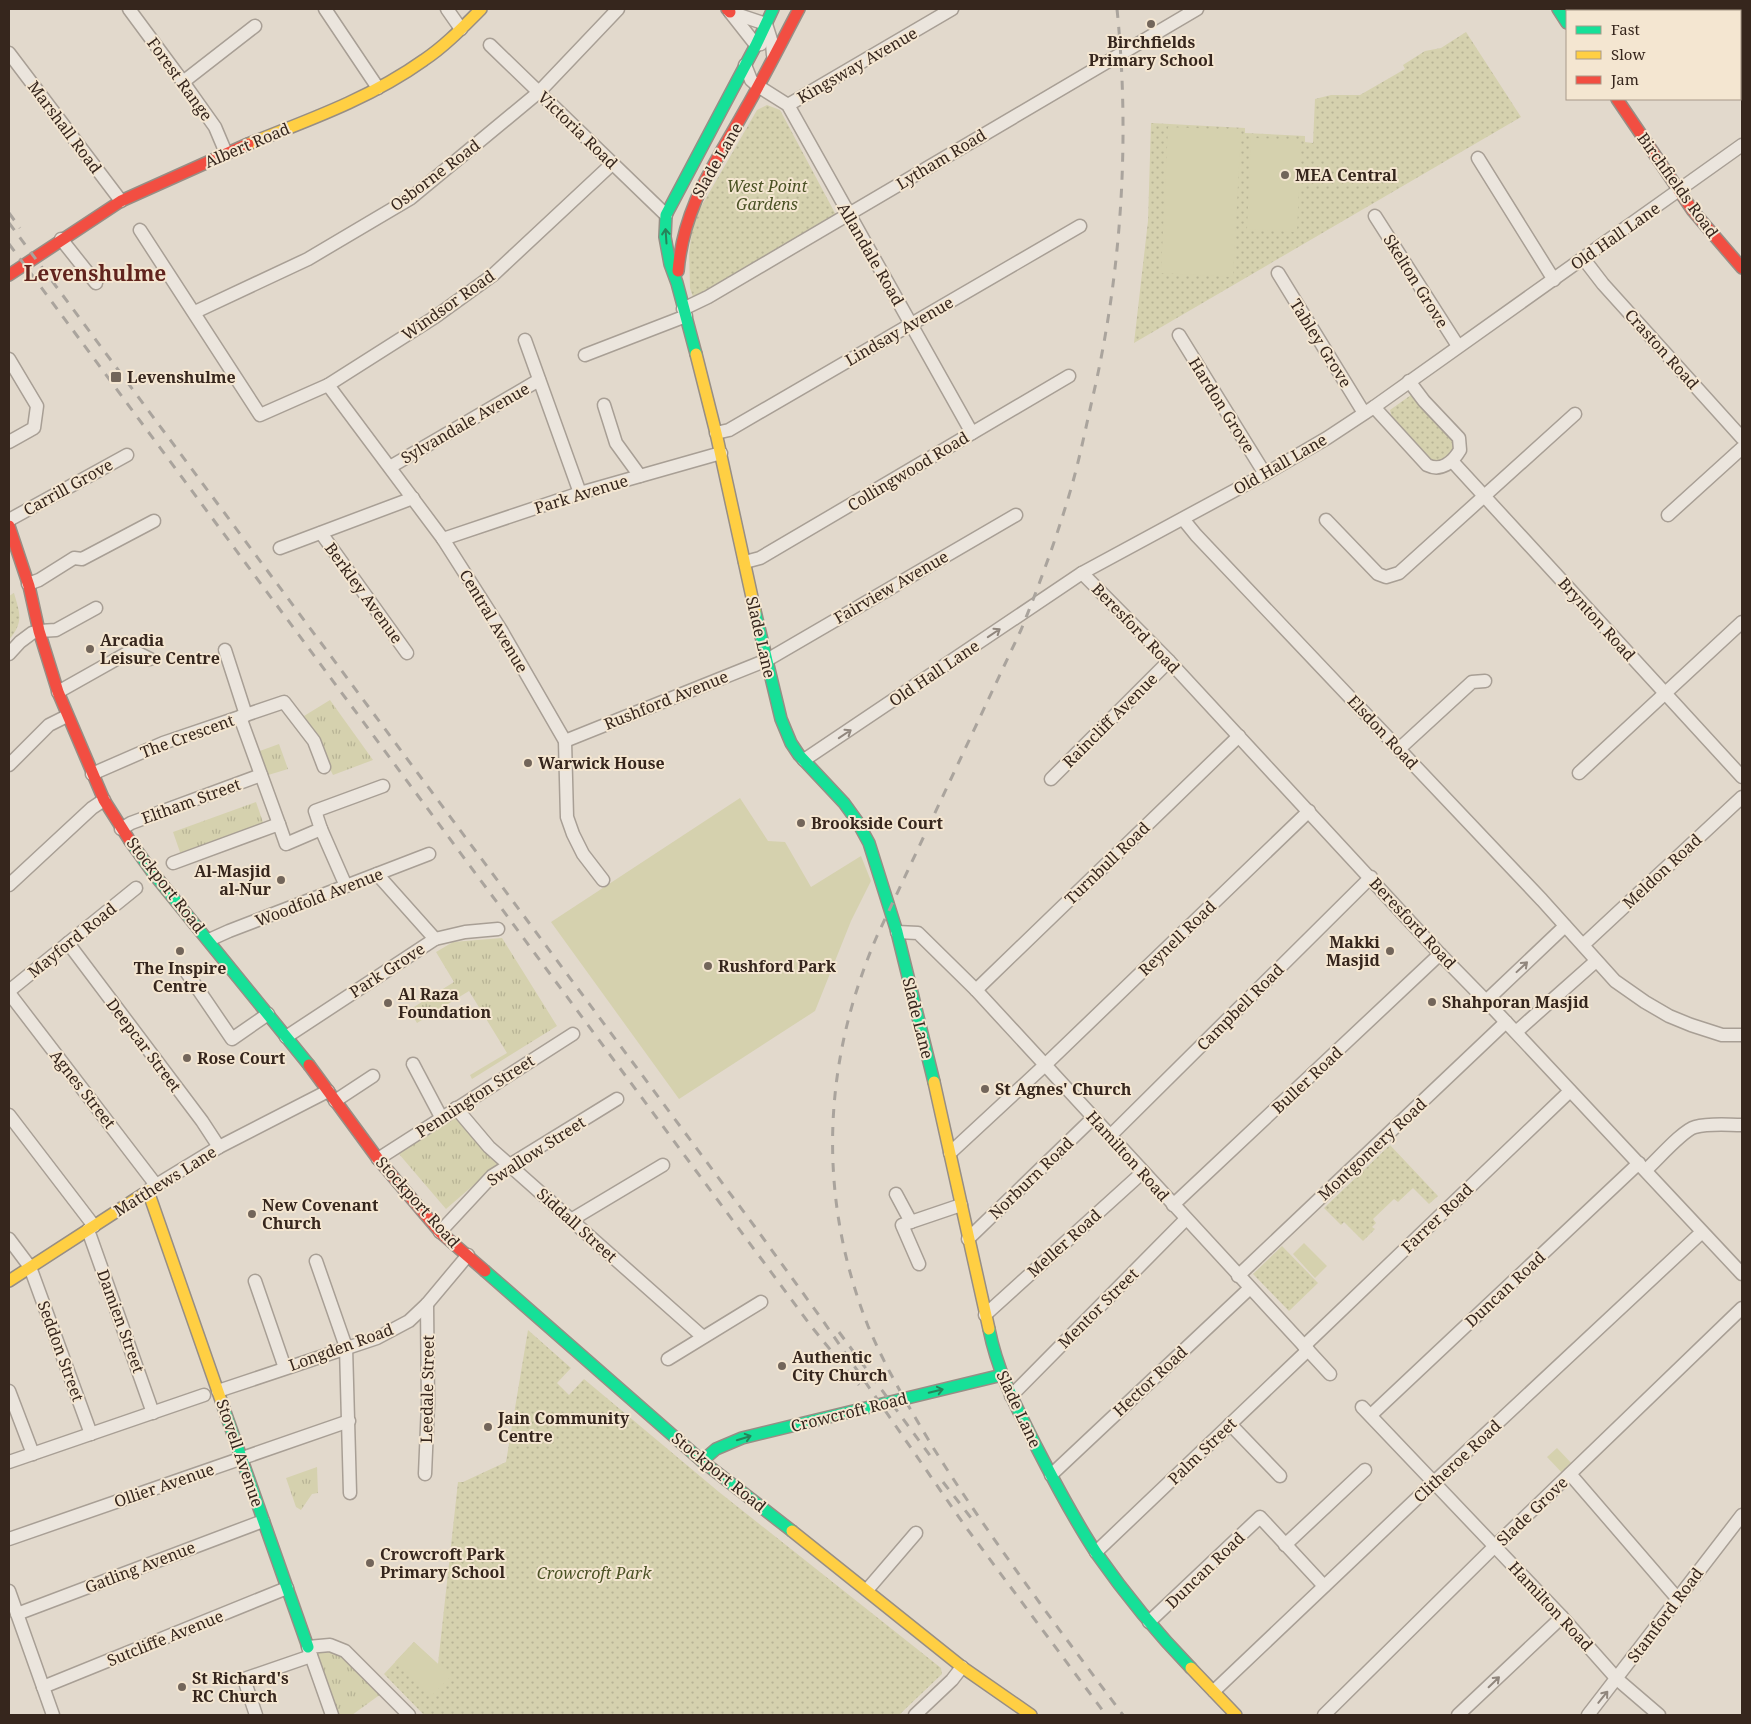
<svg xmlns="http://www.w3.org/2000/svg" width="1751" height="1724" font-family="'Noto Serif',serif">
	<style>
		.grass { fill: url(#grass-tufts) }
		.park { fill: url(#park-dots) }
		.pitch { fill: #d5d1ae }
		.lines { fill: none; stroke-linecap: round; stroke-linejoin: round }
		.street-casing { stroke: #a89f95; stroke-width: 15 }
		.fast-casing { stroke: #978e85; stroke-width: 14 }
		.slow-casing { stroke: #978e85; stroke-width: 14 }
		.jam-casing { stroke: #978e85; stroke-width: 14 }
		.street { stroke: #ebe5dd; stroke-width: 12 }
		.fast { stroke: #16e098; stroke-width: 11 }
		.slow { stroke: #ffcf43; stroke-width: 11 }
		.jam { stroke: #f24e42; stroke-width: 11 }
		.rail { stroke: #aaa49d; stroke-width: 3; stroke-dasharray: 9 9; stroke-linecap: butt }
		.oneway { stroke: #26835a }
		.oneway2 { stroke: #90867d }
		.poi-dot { fill: #72655a; stroke: #f4e6d1; stroke-width: 2 }
		.labels { text-anchor: middle; stroke-width: 4; stroke-linejoin: round; paint-order: stroke }
		.poi-label { font-size: 16px; font-weight: bold; fill: #36261d; stroke: #f4e6d1; text-anchor: start }
		.street-label { font-size: 16px; fill: #36261d; stroke: #f4e6d1 }
		.park-label { font-size: 16px; font-style: italic; fill: #4b5225; stroke: #f4e6d1 }
		.district-label { font-size: 21px; font-weight: bold; fill: #61241e; stroke: #f4e6d1 }
	</style>
	<defs>
		<pattern id="grass-tufts" width="24" height="20" patternUnits="userSpaceOnUse" patternTransform="scale(1.25)"><rect width="24" height="20" fill="#d5d1ae"/><path d="M3 7l-1-3M5 7V3M7 7l1-3M15 17l-1-3M17 17v-4M19 17l1-3" fill="none" stroke="#b7b395"/></pattern>
		<pattern id="park-dots" width="8" height="8" patternUnits="userSpaceOnUse" patternTransform="scale(1.25)"><rect width="8" height="8" fill="#d5d1ae"/><path d="M2 2h.1M6 6h.1" fill="none" stroke="#b7b395" stroke-width="1.8" stroke-linecap="round"/></pattern>
	</defs>
	<rect width="100%" height="100%" fill="#e2d9cc"/>
	<g class="grass">
		<path d="M330 700 373 760 333 775 304 716Z"/>
		<path d="M279 744 288 769 265 776 257 752Z"/>
		<path d="M256 802 264 825 181 855 173 832Z"/>
		<path d="M502 938 557 1026 472 1079 470 1075 507 1053 469 991 417 1023 409 1010 454 982 436 952 453 942Z"/>
		<path d="M453 1115 498 1164 446 1209 399 1154Z"/>
		<path d="M317 1467 318 1493 312 1494 301 1510 296 1507 286 1478Z"/>
		<path d="M330 1645 385 1691 352 1715H332L308 1647Z"/>
	</g>
	<g class="park">
		<path d="M1466 32 1521 117 1134 343 1148 221 1151 123 1245 128V133L1305 136V142L1313 143 1315 99 1331 95H1360L1405 69 1403 65 1425 51 1441 48Z"/>
		<path d="M767 105 780 110 836 215 694 300 690 288 689 253 694 219 757 110Z"/>
		<path d="M1411 395 1414 396 1456 441 1457 446 1443 463 1434 464 1392 418 1390 410Z"/>
		<path d="M14 593C20 614 24 622 9 640V596Z"/>
		<path d="M1390 1145 1438 1196 1429 1204 1413 1188 1398 1202 1394 1199 1373 1219 1376 1223 1372 1227 1375 1229 1363 1241 1344 1222 1341 1225 1324 1208Z"/>
		<path d="M1282 1246 1318 1283 1289 1311 1253 1274Z"/>
		<path d="M528 1330 571 1368 557 1383 569 1395 584 1379 719 1492 941 1668 942 1674 899 1715H424L384 1674 414 1642 438 1664 458 1482H463L506 1462Z"/>
	</g>
	<g class="pitch">
		<path d="M1168 127 1241 130 1233 277 1161 273Z"/>
		<path d="M1251 138 1301 140 1297 232 1247 229Z"/>
		<path d="M740 798 768 841 785 842 811 887 861 856 871 881 851 921 815 1011 679 1099 551 922Z"/>
		<path d="M1304 1243 1327 1266 1315 1278 1293 1254Z"/>
		<path d="M1557 1448 1574 1466 1564 1475 1547 1457Z"/>
		<path d="M414 1642 451 1676 431 1696 395 1662Z"/>
	</g>
	<g class="lines">
		<defs>
			<g id="street">
				<path d="M129 9 183 82 215 127 226 153"/>
				<path d="M325 9 378 88"/>
				<path d="M447 9 461 29"/>
				<path d="M730 12 756 45 761 44"/>
				<path d="M730 12 766 24 772 43 773 55"/>
				<path d="M490 45 666 215"/>
				<path d="M9 53 121 201"/>
				<path d="M745 65 751 80 758 86 788 105 972 433"/>
				<path d="M183 82 255 26"/>
				<path d="M788 105 952 9"/>
				<path d="M1478 158 1554 280"/>
				<path d="M1375 216 1458 346"/>
				<path d="M140 230 260 415 328 385 435 317 493 275 613 163"/>
				<path d="M61 239 96 283"/>
				<path d="M1583 258 1603 284 1742 438"/>
				<path d="M1278 273 1364 413"/>
				<path d="M683 309 708 297 1197 9"/>
				<path d="M195 312 308 259 411 198 539 92 618 9"/>
				<path d="M1179 335 1265 474"/>
				<path d="M525 340 580 493"/>
				<path d="M585 355 686 316"/>
				<path d="M9 359 37 406 34 428 9 442"/>
				<path d="M328 385 443 539 501 630 565 741 567 817 573 834 583 854 603 880"/>
				<path d="M604 405 616 443 640 476"/>
				<path d="M1374 407 1427 465C1441 472 1453 462 1460 450L1459 438 1424 401 1409 381"/>
				<path d="M716 433 729 430 1080 226"/>
				<path d="M1452 461 1742 777"/>
				<path d="M390 467 539 380"/>
				<path d="M1668 515 1742 448"/>
				<path d="M1183 519 1196 535 1542 900 1615 981 1645 1002 1669 1016 1691 1025 1722 1035H1742"/>
				<path d="M9 520 127 455"/>
				<path d="M1326 520 1378 574 1386 577 1399 573 1575 414"/>
				<path d="M321 533 407 653"/>
				<path d="M443 539 580 493 721 453"/>
				<path d="M280 548 413 498"/>
				<path d="M745 562 760 558 1069 376"/>
				<path d="M1082 573 1169 661 1440 954 1491 1006 1742 1274"/>
				<path d="M28 584 39 580 74 558 82 559 154 521"/>
				<path d="M225 650 246 715"/>
				<path d="M9 654 20 642 32 633 39 631 56 630 96 608"/>
				<path d="M58 692 129 652 138 653 150 659"/>
				<path d="M240 717 279 824"/>
				<path d="M565 741 767 660 1016 515"/>
				<path d="M1399 749 1472 682 1485 681"/>
				<path d="M804 760 1082 573 1265 474 1327 438 1374 407 1742 145"/>
				<path d="M9 765 49 725 67 716"/>
				<path d="M1579 773 1742 622"/>
				<path d="M92 774 163 743 284 702 314 741 324 767"/>
				<path d="M1051 779 1169 661"/>
				<path d="M121 829 131 823 261 775"/>
				<path d="M321 829 346 886"/>
				<path d="M173 863 279 824 286 844 321 829 315 811 383 786"/>
				<path d="M377 874 435 939"/>
				<path d="M9 885 92 808 104 800"/>
				<path d="M897 932 918 933 976 990 1330 1374"/>
				<path d="M209 940 229 931 429 854"/>
				<path d="M68 943 202 1121 219 1147"/>
				<path d="M1583 945 1742 797"/>
				<path d="M187 973 232 1039 268 1014"/>
				<path d="M976 990 1239 736"/>
				<path d="M9 991 136 888"/>
				<path d="M9 993 156 1185"/>
				<path d="M1486 1001 1565 926"/>
				<path d="M1516 1032 1596 961"/>
				<path d="M286 1037 435 939 465 932 498 929"/>
				<path d="M413 1064 441 1117"/>
				<path d="M335 1101 373 1076"/>
				<path d="M456 1108 489 1147 703 1337"/>
				<path d="M9 1115 94 1226"/>
				<path d="M1110 1136 1371 877"/>
				<path d="M950 1153 1045 1065 1309 811"/>
				<path d="M378 1159 573 1034"/>
				<path d="M1646 1170C1657 1160 1683 1130 1695 1127 1710 1123 1727 1125 1742 1125"/>
				<path d="M150 1189 219 1147 328 1091"/>
				<path d="M896 1194 911 1222"/>
				<path d="M1173 1205 1440 954"/>
				<path d="M571 1220 663 1165"/>
				<path d="M88 1230 153 1413"/>
				<path d="M440 1232 492 1176 617 1099"/>
				<path d="M9 1239 30 1267 91 1434"/>
				<path d="M968 1239 1093 1118"/>
				<path d="M316 1261 346 1347 350 1493"/>
				<path d="M919 1264 902 1225 961 1205"/>
				<path d="M1238 1276 1506 1022"/>
				<path d="M255 1281 285 1368"/>
				<path d="M985 1315 1143 1172"/>
				<path d="M1304 1346 1570 1091"/>
				<path d="M668 1359 761 1302"/>
				<path d="M9 1391 33 1454"/>
				<path d="M218 1391 377 1338 409 1321 427 1304 468 1255"/>
				<path d="M1011 1396 1186 1219"/>
				<path d="M1362 1407 1562 1617 1617 1679 1659 1715"/>
				<path d="M1371 1415 1639 1163"/>
				<path d="M1230 1424 1280 1476"/>
				<path d="M9 1462 204 1395"/>
				<path d="M425 1474 428 1404 427 1304"/>
				<path d="M1570 1474 1677 1598"/>
				<path d="M1051 1475 1250 1288"/>
				<path d="M9 1539 349 1421"/>
				<path d="M1285 1545 1365 1470"/>
				<path d="M1096 1552 1308 1350"/>
				<path d="M867 1590 916 1533"/>
				<path d="M9 1591 53 1715"/>
				<path d="M17 1614 263 1521"/>
				<path d="M1149 1622 1260 1517 1324 1586"/>
				<path d="M43 1687 287 1588"/>
				<path d="M1214 1691 1433 1483 1702 1232"/>
				<path d="M256 1715 244 1679 311 1656"/>
				<path d="M332 1715 308 1647 330 1645 345 1651 409 1715"/>
				<path d="M915 1715 952 1680 962 1667"/>
				<path d="M1324 1715 1495 1546 1742 1308"/>
				<path d="M1458 1715 1562 1617"/>
				<path d="M1588 1715 1742 1515"/>
			</g>
			<g id="fast">
				<path d="M1558 9 1567 23"/>
				<path d="M696 354 677 283 670 264 665 237 666 215 756 45 773 9"/>
				<path d="M755 611 781 719 791 743 799 755 844 803 857 821 869 843 897 932 934 1082"/>
				<path d="M130 841 153 873 309 1065"/>
				<path d="M485 1271 702 1461 792 1531"/>
				<path d="M989 1329C998 1374 1017 1408 1037 1448 1055 1483 1075 1521 1097 1554 1125 1594 1157 1633 1191 1668"/>
				<path d="M223 1406 308 1647"/>
				<path d="M702 1461 716 1449 742 1438 1002 1375"/>
			</g>
			<g id="slow">
				<path d="M248 144C309 120 371 98 424 60 445 46 463 27 481 9"/>
				<path d="M696 354 716 433 755 611"/>
				<path d="M934 1082 989 1329"/>
				<path d="M9 1281 148 1191 223 1406"/>
				<path d="M792 1531 962 1667 1031 1715"/>
				<path d="M1191 1668 1236 1715"/>
			</g>
			<g id="jam">
				<path d="M727 9 730 12"/>
				<path d="M1617 99 1693 211 1742 268"/>
				<path d="M678 271C684 205 714 166 745 110 764 77 781 43 799 9"/>
				<path d="M9 275 121 201 248 144"/>
				<path d="M9 526 29 586 39 631 58 692 104 800 130 841"/>
				<path d="M309 1065 378 1159 440 1232 485 1271"/>
			</g>
		</defs>
		<use href="#street" class="street-casing"/>
		<use href="#fast" class="fast-casing"/>
		<use href="#slow" class="slow-casing"/>
		<use href="#jam" class="jam-casing"/>
		<use href="#street" class="street"/>
		<use href="#fast" class="fast"/>
		<use href="#slow" class="slow"/>
		<use href="#jam" class="jam"/>
		<g class="rail">
			<path d="M1117 9C1130 137 1122 270 1093 396 1085 431 1078 467 1067 502 1054 545 1038 588 1021 630L877 936C822 1063 817 1197 868 1326 886 1369 910 1409 934 1449 992 1541 1058 1628 1123 1715"/>
			<path d="M9 213 20 228"/>
			<path d="M9 223 755 1227 821 1318 965 1526 1106 1715"/>
			<path d="M9 244 811 1326 859 1385"/>
			<path d="M839 1332 934 1461"/>
			<path d="M943 1482 975 1523"/>
		</g>
	</g>
	<defs><path id="oneway-shaft" d="M-6 0H5M1.5-3L5.5 0L1.5 3" fill="none" stroke-width="1.6" stroke-linecap="round" stroke-linejoin="round" transform="scale(1.25)"/></defs>
	<g class="oneway">
		<use href="#oneway-shaft" transform="translate(666 236) rotate(-94)"/>
		<use href="#oneway-shaft" transform="translate(936 1391) rotate(-14)"/>
		<use href="#oneway-shaft" transform="translate(744 1438) rotate(-17)"/>
	</g>
	<g class="oneway2">
		<use href="#oneway-shaft" transform="translate(994 633) rotate(-34)"/>
		<use href="#oneway-shaft" transform="translate(845 734) rotate(-34)"/>
		<use href="#oneway-shaft" transform="translate(1522 967) rotate(-43)"/>
		<use href="#oneway-shaft" transform="translate(1494 1682) rotate(-44)"/>
		<use href="#oneway-shaft" transform="translate(1603 1697) rotate(-51)"/>
	</g>
	<g class="poi-dot">
		<circle cx="1151" cy="24" r="5"/>
		<circle cx="1285" cy="175" r="5"/>
		<rect x="110" y="371" width="12" height="12" rx="2.5"/>
		<circle cx="90" cy="649" r="5"/>
		<circle cx="528" cy="763" r="5"/>
		<circle cx="801" cy="823" r="5"/>
		<circle cx="281" cy="880" r="5"/>
		<circle cx="180" cy="951" r="5"/>
		<circle cx="1390" cy="951" r="5"/>
		<circle cx="708" cy="966" r="5"/>
		<circle cx="1432" cy="1002" r="5"/>
		<circle cx="388" cy="1003" r="5"/>
		<circle cx="187" cy="1058" r="5"/>
		<circle cx="985" cy="1089" r="5"/>
		<circle cx="252" cy="1214" r="5"/>
		<circle cx="782" cy="1366" r="5"/>
		<circle cx="488" cy="1427" r="5"/>
		<circle cx="370" cy="1563" r="5"/>
		<circle cx="182" cy="1687" r="5"/>
	</g>
	<g class="labels">
		<g class="poi-label">
			<text x="1151" y="48" text-anchor="middle">Birchfields<tspan x="1151" dy="18">Primary School</tspan></text>
			<text x="1295" y="181">MEA Central</text>
			<text x="127" y="383">Levenshulme</text>
			<text x="100" y="646">Arcadia<tspan x="100" dy="18">Leisure Centre</tspan></text>
			<text x="538" y="769">Warwick House</text>
			<text x="811" y="829">Brookside Court</text>
			<text x="271" y="877" text-anchor="end">Al-Masjid<tspan x="271" dy="18">al-Nur</tspan></text>
			<text x="1380" y="948" text-anchor="end">Makki<tspan x="1380" dy="18">Masjid</tspan></text>
			<text x="718" y="972">Rushford Park</text>
			<text x="180" y="974" text-anchor="middle">The Inspire<tspan x="180" dy="18">Centre</tspan></text>
			<text x="398" y="1000">Al Raza<tspan x="398" dy="18">Foundation</tspan></text>
			<text x="1442" y="1008">Shahporan Masjid</text>
			<text x="197" y="1064">Rose Court</text>
			<text x="995" y="1095">St Agnes' Church</text>
			<text x="262" y="1211">New Covenant<tspan x="262" dy="18">Church</tspan></text>
			<text x="792" y="1363">Authentic<tspan x="792" dy="18">City Church</tspan></text>
			<text x="498" y="1424">Jain Community<tspan x="498" dy="18">Centre</tspan></text>
			<text x="380" y="1560">Crowcroft Park<tspan x="380" dy="18">Primary School</tspan></text>
			<text x="192" y="1684">St Richard's<tspan x="192" dy="18">RC Church</tspan></text>
		</g>
		<g class="street-label">
			<text transform="translate(857 65) rotate(-30)" y="6">Kingsway Avenue</text>
			<text transform="translate(180 79) rotate(54)" y="6">Forest Range</text>
			<text transform="translate(65 127) rotate(53)" y="6">Marshall Road</text>
			<text transform="translate(578 130) rotate(44)" y="6">Victoria Road</text>
			<text transform="translate(247 145) rotate(-23)" y="6">Albert Road</text>
			<text transform="translate(941 159) rotate(-31)" y="6">Lytham Road</text>
			<text transform="translate(717 160) rotate(-60)" y="6">Slade Lane</text>
			<text transform="translate(435 175) rotate(-37)" y="6">Osborne Road</text>
			<text transform="translate(1678 185) rotate(54)" y="6">Birchfields Road</text>
			<text transform="translate(1615 236) rotate(-35)" y="6">Old Hall Lane</text>
			<text transform="translate(871 254) rotate(60)" y="6">Allandale Road</text>
			<text transform="translate(1416 281) rotate(58)" y="6">Skelton Grove</text>
			<text transform="translate(448 305) rotate(-35)" y="6">Windsor Road</text>
			<text transform="translate(899 331) rotate(-30)" y="6">Lindsay Avenue</text>
			<text transform="translate(1321 343) rotate(58)" y="6">Tabley Grove</text>
			<text transform="translate(1662 349) rotate(48)" y="6">Craston Road</text>
			<text transform="translate(1222 405) rotate(58)" y="6">Hardon Grove</text>
			<text transform="translate(465 423) rotate(-30)" y="6">Sylvandale Avenue</text>
			<text transform="translate(1280 464) rotate(-30)" y="6">Old Hall Lane</text>
			<text transform="translate(908 471) rotate(-31)" y="6">Collingwood Road</text>
			<text transform="translate(68 487) rotate(-29)" y="6">Carrill Grove</text>
			<text transform="translate(581 494) rotate(-17)" y="6">Park Avenue</text>
			<text transform="translate(891 587) rotate(-30)" y="6">Fairview Avenue</text>
			<text transform="translate(364 593) rotate(54)" y="6">Berkley Avenue</text>
			<text transform="translate(1597 619) rotate(48)" y="6">Brynton Road</text>
			<text transform="translate(494 621) rotate(59)" y="6">Central Avenue</text>
			<text transform="translate(1136 628) rotate(46)" y="6">Beresford Road</text>
			<text transform="translate(761 637) rotate(77)" y="6">Slade Lane</text>
			<text transform="translate(934 673) rotate(-34)" y="6">Old Hall Lane</text>
			<text transform="translate(666 700) rotate(-22)" y="6">Rushford Avenue</text>
			<text transform="translate(1110 720) rotate(-45)" y="6">Raincliff Avenue</text>
			<text transform="translate(1383 732) rotate(47)" y="6">Elsdon Road</text>
			<text transform="translate(187 736) rotate(-20)" y="6">The Crescent</text>
			<text transform="translate(191 801) rotate(-20)" y="6">Eltham Street</text>
			<text transform="translate(1107 863) rotate(-44)" y="6">Turnbull Road</text>
			<text transform="translate(1662 871) rotate(-43)" y="6">Meldon Road</text>
			<text transform="translate(166 885) rotate(52)" y="6">Stockport Road</text>
			<text transform="translate(319 897) rotate(-21)" y="6">Woodfold Avenue</text>
			<text transform="translate(1413 923) rotate(47)" y="6">Beresford Road</text>
			<text transform="translate(1177 938) rotate(-44)" y="6">Reynell Road</text>
			<text transform="translate(72 940) rotate(-39)" y="6">Mayford Road</text>
			<text transform="translate(387 970) rotate(-33)" y="6">Park Grove</text>
			<text transform="translate(1240 1007) rotate(-45)" y="6">Campbell Road</text>
			<text transform="translate(918 1018) rotate(76)" y="6">Slade Lane</text>
			<text transform="translate(144 1045) rotate(53)" y="6">Deepcar Street</text>
			<text transform="translate(1307 1080) rotate(-43)" y="6">Buller Road</text>
			<text transform="translate(83 1089) rotate(52)" y="6">Agnes Street</text>
			<text transform="translate(475 1096) rotate(-33)" y="6">Pennington Street</text>
			<text transform="translate(1372 1149) rotate(-43)" y="6">Montgomery Road</text>
			<text transform="translate(536 1151) rotate(-33)" y="6">Swallow Street</text>
			<text transform="translate(1128 1156) rotate(48)" y="6">Hamilton Road</text>
			<text transform="translate(1031 1178) rotate(-44)" y="6">Norburn Road</text>
			<text transform="translate(165 1181) rotate(-32)" y="6">Matthews Lane</text>
			<text transform="translate(418 1202) rotate(48)" y="6">Stockport Road</text>
			<text transform="translate(1437 1218) rotate(-44)" y="6">Farrer Road</text>
			<text transform="translate(577 1225) rotate(42)" y="6">Siddall Street</text>
			<text transform="translate(1064 1243) rotate(-42)" y="6">Meller Road</text>
			<text transform="translate(1505 1289) rotate(-43)" y="6">Duncan Road</text>
			<text transform="translate(1098 1308) rotate(-45)" y="6">Mentor Street</text>
			<text transform="translate(121 1321) rotate(70)" y="6">Damien Street</text>
			<text transform="translate(341 1347) rotate(-20)" y="6">Longden Road</text>
			<text transform="translate(61 1351) rotate(70)" y="6">Seddon Street</text>
			<text transform="translate(1150 1381) rotate(-43)" y="6">Hector Road</text>
			<text transform="translate(427 1389) rotate(-89)" y="6">Leedale Street</text>
			<text transform="translate(1019 1409) rotate(65)" y="6">Slade Lane</text>
			<text transform="translate(849 1412) rotate(-14)" y="6">Crowcroft Road</text>
			<text transform="translate(1202 1451) rotate(-44)" y="6">Palm Street</text>
			<text transform="translate(240 1453) rotate(71)" y="6">Stovell Avenue</text>
			<text transform="translate(1457 1461) rotate(-43)" y="6">Clitheroe Road</text>
			<text transform="translate(719 1472) rotate(39)" y="6">Stockport Road</text>
			<text transform="translate(164 1485) rotate(-19)" y="6">Ollier Avenue</text>
			<text transform="translate(1532 1511) rotate(-44)" y="6">Slade Grove</text>
			<text transform="translate(140 1567) rotate(-21)" y="6">Gatling Avenue</text>
			<text transform="translate(1205 1570) rotate(-44)" y="6">Duncan Road</text>
			<text transform="translate(1551 1606) rotate(47)" y="6">Hamilton Road</text>
			<text transform="translate(1665 1615) rotate(-53)" y="6">Stamford Road</text>
			<text transform="translate(165 1638) rotate(-22)" y="6">Sutcliffe Avenue</text>
		</g>
		<g class="park-label">
			<text x="767" y="192">West Point<tspan x="767" dy="18">Gardens</tspan></text>
			<text x="594" y="1579">Crowcroft Park</text>
		</g>
		<g class="district-label">
			<text x="95" y="281">Levenshulme</text>
		</g>
	</g>
	<rect width="1751" height="1724" fill="none" stroke="#36261d" stroke-width="20"/>
	<rect x="1566" y="10" width="175" height="90" fill="#f4e6d1" stroke="#a89989"/>
	<rect x="1576" y="26" width="25" height="8" fill="#16e098" stroke="#a89989"/>
	<text x="1611" y="35" font-size="15" fill="#36261d">Fast</text>
	<rect x="1576" y="51" width="25" height="8" fill="#ffcf43" stroke="#a89989"/>
	<text x="1611" y="60" font-size="15" fill="#36261d">Slow</text>
	<rect x="1576" y="76" width="25" height="8" fill="#f24e42" stroke="#a89989"/>
	<text x="1611" y="85" font-size="15" fill="#36261d">Jam</text>
</svg>
